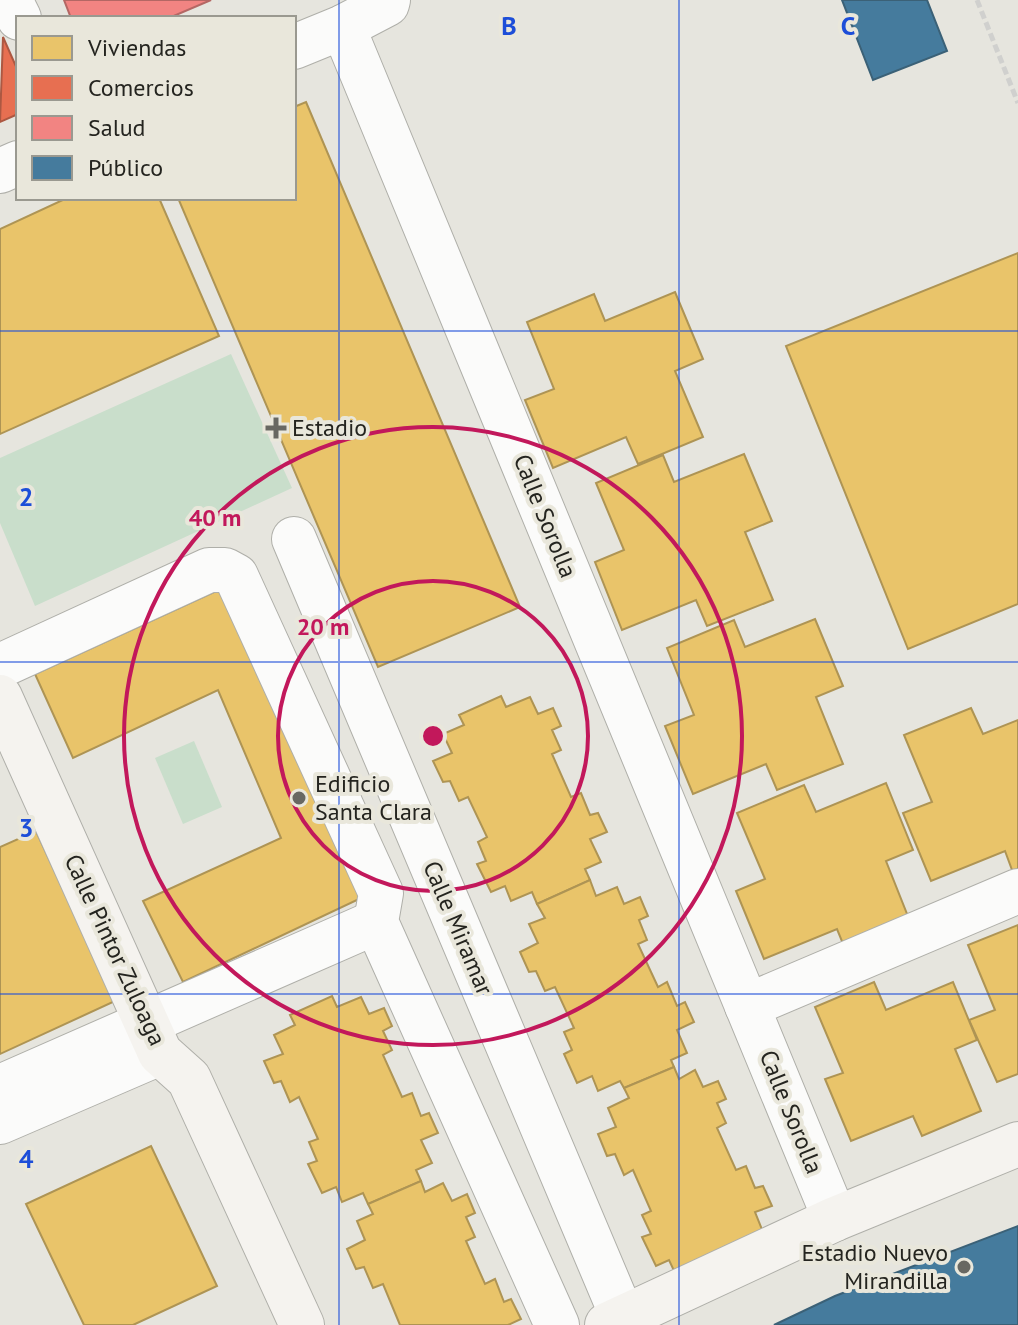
<svg xmlns="http://www.w3.org/2000/svg" width="1018" height="1325" font-family="'PT Sans',sans-serif">
	<style>
		.park { fill: #c9decb }
		.homes { fill: #e9c46a; stroke: #ae9454; stroke-width: 2 }
		.shops { fill: #e76f51; stroke: #ac5842; stroke-width: 2 }
		.health { fill: #f28482; stroke: #b46764; stroke-width: 2 }
		.public { fill: #457b9d; stroke: #3b6177; stroke-width: 2 }
		.lines { fill: none; stroke-linecap: round; stroke-linejoin: round }
		.street-casing { stroke: #afafa9; stroke-width: 46 }
		.secondary-casing { stroke: #afafa9; stroke-width: 46 }
		.path { stroke: #d0d0ce; stroke-width: 5; stroke-dasharray: 8 4; stroke-linecap: butt }
		.street { stroke: #fbfbfa; stroke-width: 44 }
		.secondary { stroke: #f5f3ef; stroke-width: 44 }
		.grid { fill: none; stroke: #1d4ed8; stroke-width: 2; stroke-opacity: 0.55 }
		.ring { fill: none; stroke: #c2185b; stroke-width: 4 }
		.poi-dot { fill: #686862; stroke: #e9e7db; stroke-width: 3 }
		.labels { text-anchor: middle; stroke-width: 8; stroke-linejoin: round; paint-order: stroke }
		.poi-label { font-size: 24px; fill: #24241f; stroke: #e9e7db; text-anchor: start }
		.street-label { font-size: 24px; fill: #24241f; stroke: #e9e7db }
		.grid-label { font-size: 26px; text-anchor: middle; font-weight: bold; fill: #1d4ed8; stroke: #e9e7db; stroke-width: 8; stroke-linejoin: round; paint-order: stroke }
		.centre { fill: #c2185b; stroke: #e9e7db; stroke-width: 4 }
		.ring-label { font-size: 24px; text-anchor: middle; font-weight: bold; fill: #c2185b; stroke: #e9e7db; stroke-width: 8; stroke-linejoin: round; paint-order: stroke }
	</style>
	<rect width="100%" height="100%" fill="#e6e5de"/>
	<g class="park">
		<path d="M231 354 292 488 35 606 0 523V458Z"/>
		<path d="M194 741 222 807 183 824 155 758Z"/>
	</g>
	<g class="homes">
		<path d="M306 102 520 607 378 667 178 198H294V107Z"/>
		<path d="M67 198H159L219 336 0 434V229Z"/>
		<path d="M1018 253V604L908 649 786 346Z"/>
		<path d="M675 292 703 359 675 371 703 437 638 464 626 437 553 468 525 400 554 389 527 322 594 294 605 321Z"/>
		<path d="M744 454 772 521 745 532 773 600 707 626 696 600 622 630 595 562 624 550 596 483 663 455 674 482Z"/>
		<path d="M238 581 376 891 183 982 143 901 281 838 218 690 73 758 35 674Z"/>
		<path d="M815 619 843 686 816 697 843 764 777 790 766 764 693 794 665 726 694 715 667 648 734 620 745 647Z"/>
		<path d="M501 696 506 707 530 697 538 714 553 708 561 726 552 730 561 750 552 754 571 797 581 793 590 815 598 813 607 832 590 839 601 862 585 869 590 880 537 904 532 892 511 901 505 886 491 892 477 864 486 861 478 842 487 837 468 797 459 801 450 781 443 782 433 761 452 753 443 734 464 725 459 715Z"/>
		<path d="M971 708 983 734 1018 720V877L1015 878 1005 851 931 881 903 813 932 802 904 735Z"/>
		<path d="M886 783 913 850 886 861 913 929 848 956 837 929 764 959 736 891 765 879 737 813 804 785 816 812Z"/>
		<path d="M36 831 115 1001 0 1054V847Z"/>
		<path d="M590 880 596 896 617 887 624 904 640 897 648 916 639 920 647 940 638 944 658 987 667 982 677 1006 685 1002 694 1022 677 1030 687 1053 671 1060 674 1067 624 1088 620 1081 598 1091 592 1076 577 1083 564 1054 572 1050 564 1032 574 1028 555 987 545 991 536 971 529 972 520 952 538 943 529 924 545 918 537 904Z"/>
		<path d="M1018 925V1074L997 1082 969 1020 995 1010 968 945Z"/>
		<path d="M874 982 886 1010 953 982 977 1040 955 1049 981 1111 922 1136 913 1116 851 1141 825 1079 843 1073 815 1007Z"/>
		<path d="M332 996 337 1007 361 997 369 1014 384 1008 392 1026 383 1031 392 1050 383 1055 402 1097 412 1093 421 1116 429 1113 438 1133 421 1140 432 1163 416 1170 421 1181 368 1204 363 1193 342 1202 336 1187 322 1193 308 1164 317 1161 309 1142 318 1139 299 1097 290 1102 281 1081 274 1083 264 1061 283 1054 274 1035 295 1025 290 1015Z"/>
		<path d="M674 1067 679 1079 695 1070 703 1087 718 1081 726 1099 717 1103 726 1123 717 1128 736 1170 746 1166 755 1188 763 1186 772 1206 755 1212 765 1237 676 1275 669 1260 656 1266 642 1237 651 1234 642 1215 651 1211 633 1170 624 1175 615 1154 607 1156 598 1134 616 1127 608 1108 629 1098 624 1088Z"/>
		<path d="M151 1146 217 1286 133 1325H84L26 1204Z"/>
		<path d="M421 1181 425 1192 443 1183 452 1201 467 1194 475 1213 466 1217 475 1237 466 1241 485 1284 495 1279 504 1302 511 1299 521 1319 508 1325H400L383 1284 373 1288 364 1267 356 1269 347 1249 365 1240 357 1221 373 1214 368 1204Z"/>
	</g>
	<path class="shops" d="M3 37 18 71V114L0 122Z"/>
	<path class="health" d="M64 0H211L169 18H71Z"/>
	<g class="public">
		<path d="M842 0H927L947 51 873 80Z"/>
		<path d="M1018 1226V1325H774L835 1296Z"/>
	</g>
	<g class="lines">
		<defs>
			<g id="street">
				<path d="M10 0 19 18"/>
				<path d="M343 27 835 1219"/>
				<path d="M294 47 343 27 387 4 388 0"/>
				<path d="M0 171 18 163"/>
				<path d="M294 539 623 1318"/>
				<path d="M0 666 209 570H225L236 576 381 893 376 922 557 1325"/>
				<path d="M747 1006 1018 891"/>
				<path d="M0 1087 376 922"/>
				<path d="M0 1122 160 1053"/>
			</g>
			<g id="secondary">
				<path d="M0 697 160 1053 189 1079 302 1325"/>
				<path d="M607 1325 835 1219 1018 1144"/>
			</g>
		</defs>
		<use href="#street" class="street-casing"/>
		<use href="#secondary" class="secondary-casing"/>
		<path class="path" d="M977 0 1018 103"/>
		<use href="#street" class="street"/>
		<use href="#secondary" class="secondary"/>
	</g>
	<path class="grid" d="M339 0V1325M679 0V1325M0 331H1018M0 662H1018M0 994H1018"/>
	<g class="ring">
		<circle cx="433" cy="736" r="155"/>
		<circle cx="433" cy="736" r="309"/>
	</g>
	<g class="poi-dot">
		<path d="M272 416h8v8h8v8h-8v8h-8v-8h-8v-8h8z"/>
		<circle cx="299" cy="798" r="8"/>
		<circle cx="964" cy="1267" r="8"/>
	</g>
	<g class="labels">
		<g class="poi-label">
			<text x="292" y="436">Estadio</text>
			<text x="315" y="792">Edificio<tspan x="315" dy="28">Santa Clara</tspan></text>
			<text x="948" y="1261" text-anchor="end">Estadio Nuevo<tspan x="948" dy="28">Mirandilla</tspan></text>
		</g>
		<g class="street-label">
			<text transform="translate(545 516) rotate(68)" y="8">Calle Sorolla</text>
			<text transform="translate(458 928) rotate(67)" y="8">Calle Miramar</text>
			<text transform="translate(115 950) rotate(65)" y="8">Calle Pintor Zuloaga</text>
			<text transform="translate(791 1112) rotate(68)" y="8">Calle Sorolla</text>
		</g>
	</g>
	<g class="grid-label">
		<text x="509" y="35">B</text>
		<text x="848" y="35">C</text>
		<text x="26" y="506">2</text>
		<text x="26" y="837">3</text>
		<text x="26" y="1168">4</text>
	</g>
	<circle cx="433" cy="736" r="12" class="centre"/>
	<g class="ring-label">
		<text x="215" y="526">40 m</text>
		<text x="323" y="635">20 m</text>
	</g>
	<rect x="16" y="16" width="280" height="184" fill="#e9e7db" stroke="#9a9990" stroke-width="2"/>
	<rect x="32" y="36" width="40" height="24" fill="#e9c46a" stroke="#9a9990" stroke-width="2"/>
	<text x="88" y="56" font-size="24" fill="#24241f">Viviendas</text>
	<rect x="32" y="76" width="40" height="24" fill="#e76f51" stroke="#9a9990" stroke-width="2"/>
	<text x="88" y="96" font-size="24" fill="#24241f">Comercios</text>
	<rect x="32" y="116" width="40" height="24" fill="#f28482" stroke="#9a9990" stroke-width="2"/>
	<text x="88" y="136" font-size="24" fill="#24241f">Salud</text>
	<rect x="32" y="156" width="40" height="24" fill="#457b9d" stroke="#9a9990" stroke-width="2"/>
	<text x="88" y="176" font-size="24" fill="#24241f">Público</text>
</svg>
